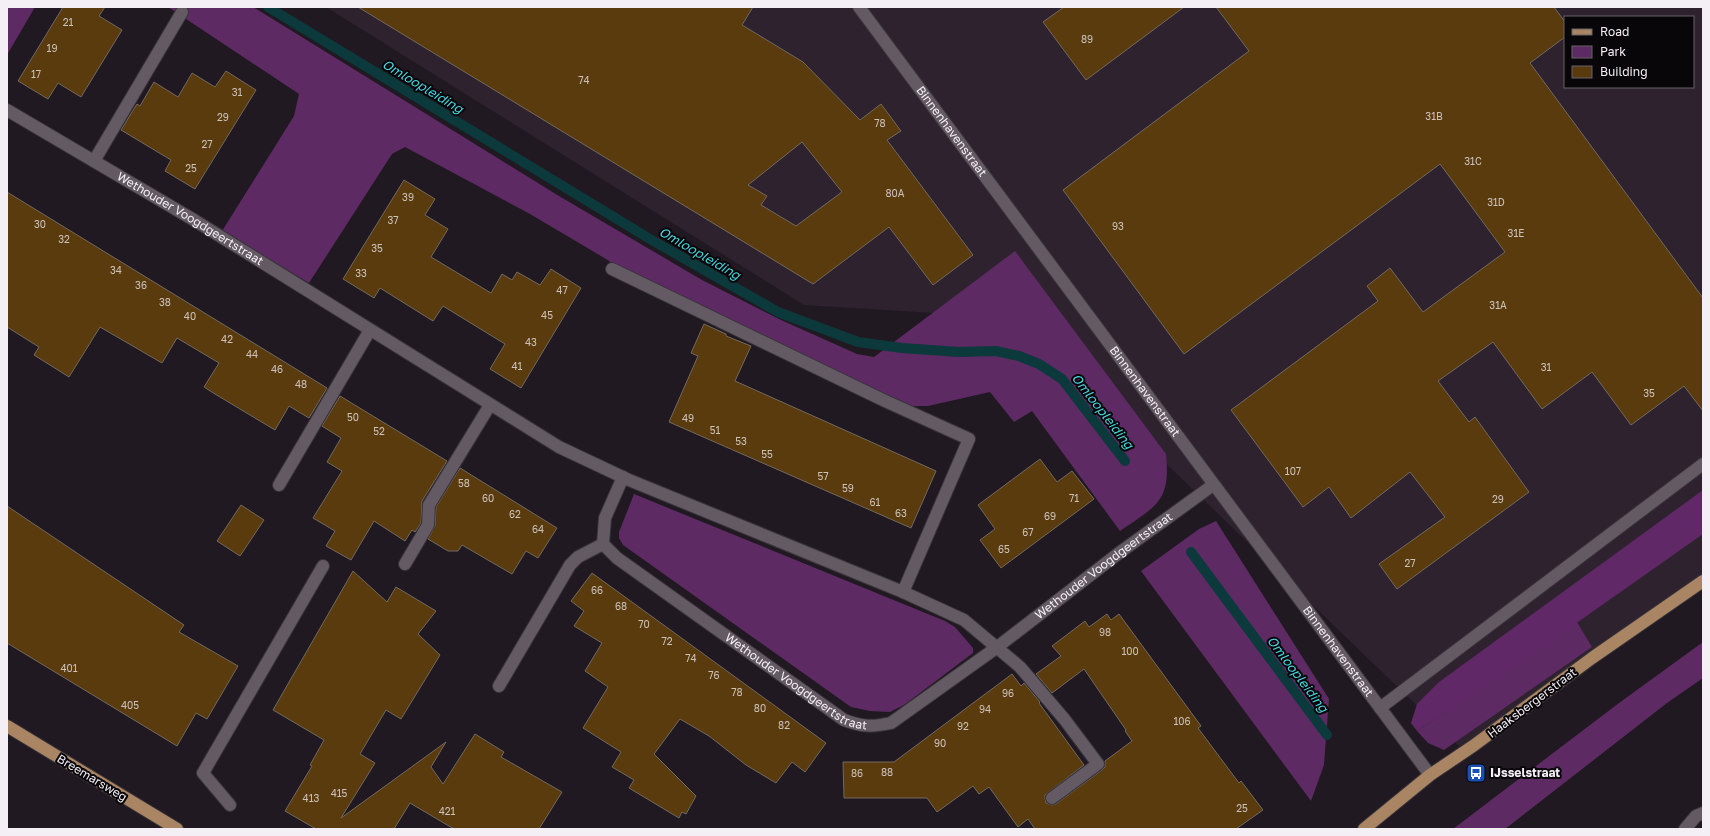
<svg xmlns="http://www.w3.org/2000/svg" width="1710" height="836" font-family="'Golos Text',sans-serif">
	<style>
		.built { fill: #2d222e; fill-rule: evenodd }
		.green { fill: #5d2a63 }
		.forest { fill: #602867 }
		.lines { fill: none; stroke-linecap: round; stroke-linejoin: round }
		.stream { stroke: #0b393c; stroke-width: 10 }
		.building { fill: #593b0e; stroke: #72695f; fill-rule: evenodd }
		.minor-casing { stroke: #39343a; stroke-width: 14 }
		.major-casing { stroke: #39343a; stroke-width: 14 }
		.minor { stroke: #635a64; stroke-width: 12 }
		.major { stroke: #aa8563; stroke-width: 12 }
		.labels { text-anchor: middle; stroke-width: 4; stroke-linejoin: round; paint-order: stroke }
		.number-label { font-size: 10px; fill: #cdc2bb }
		.street-label { font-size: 12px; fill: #f4eff5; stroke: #080608 }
		.poi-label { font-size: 12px; font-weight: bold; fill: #f4eff5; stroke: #080608; text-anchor: start }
		.water-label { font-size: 13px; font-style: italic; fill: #45d5df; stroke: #080608 }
	</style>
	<rect width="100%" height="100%" fill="#201921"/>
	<path class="built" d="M326 7H1703V580L1463 750 1015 318 804 305ZM1565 17H1693V87H1565Z"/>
	<g class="green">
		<path d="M7 7H35L7 55Z"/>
		<path d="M168 7H253L559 196 702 280 781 320 857 354 874 357 1015 251 1166 454C1171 502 1156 506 1120 531L1032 411 1014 422 990 392 928 406H908L638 281 606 259 530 214 405 147 392 154 309 283 222 231 294 116 299 94Z"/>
		<path d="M634 494 945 621 955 627 973 648V653L904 705 890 712 870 711 851 707 623 545 619 538V532Z"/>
		<path d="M1216 521 1329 699 1324 765 1311 801 1141 571 1199 529Z"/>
		<path d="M1577 622 1592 647 1444 750 1428 743 1417 731Z"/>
		<path d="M1703 642V678L1667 703 1505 829H1453L1619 703Z"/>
	</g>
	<path class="forest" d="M1703 490V534L1524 660 1417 731 1411 723 1417 704 1439 682Z"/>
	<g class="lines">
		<g class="stream">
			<path d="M268 7 650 239 778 312 858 342 902 348 959 352 996 351 1019 356 1039 364 1062 379 1125 461"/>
			<path d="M1191 552 1327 735"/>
		</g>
	</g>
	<g class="building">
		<path d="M63 7H105L99 16 122 30 81 97 58 83 48 99 18 81Z"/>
		<path d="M358 7H753L742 25 803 62 860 120 881 104 901 131 887 140 973 255 933 285 889 227 813 284ZM802 142 842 192 796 226 761 205 767 196 748 185Z"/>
		<path d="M1064 7H1184L1086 80 1043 22Z"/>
		<path d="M1216 7H1554L1565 22V37L1530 63 1703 298V411L1684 386 1631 425 1592 372 1542 409 1493 342 1438 381 1469 422 1475 417 1529 492 1397 589 1379 564 1445 517 1410 472 1351 518 1329 487 1303 507 1231 410 1378 301 1367 286 1390 268 1423 312 1505 252 1440 164 1184 354 1063 190 1249 51Z"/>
		<path d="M226 71 256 90 195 189 165 171 171 160 121 130 137 104 140 106 154 82 178 97 192 73 215 87Z"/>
		<path d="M404 180 435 199 425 215 448 229 431 257 491 293 502 274 512 280 517 272 540 285 551 269 581 288 521 388 490 369 505 344 443 306 433 321 380 288 374 298 343 279Z"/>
		<path d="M7 192 327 388 309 418 289 406 275 430 215 394 204 387 219 363 177 338 162 363 100 327 69 377 34 355 39 347 7 327Z"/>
		<path d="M704 324 726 334V336L751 346 735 381 936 471 911 528 669 422 698 356 691 353Z"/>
		<path d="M340 396 447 461 422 501 421 523 415 532 412 530 405 541 374 521 351 560 326 546 335 531 313 518 342 471 327 462 341 438 322 426Z"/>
		<path d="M1040 459 1057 482 1072 471 1094 499 1001 568 980 540 995 529 978 505Z"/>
		<path d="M460 468 557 528 538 558 526 551 512 574 462 545 458 551H448L428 539 435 526 436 507Z"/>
		<path d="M241 505 264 520 240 556 217 541Z"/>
		<path d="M7 506 184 625 179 632 238 666 207 719 196 713 177 746 7 643Z"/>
		<path d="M353 571 387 602 396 587 436 611 418 634 440 655 401 719 386 710 360 754 375 763 341 818 446 742 431 767 443 784 475 734 504 752 501 757 562 792 539 829H454L410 803 394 829H316L285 811 312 766 310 765 324 740 273 710Z"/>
		<path d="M592 573 826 743 805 772 792 762 776 783 746 765 709 736 680 719 654 754 696 796 686 814 682 812 679 818 629 788 634 780 612 767 621 752 583 728 608 687 585 671 602 643 574 626 584 611 571 601Z"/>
		<path d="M1107 614 1111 620 1119 614 1201 726 1198 728 1239 783 1241 781 1263 810 1236 829H1035L1028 819 1018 827 989 787 979 794 973 786 937 812 927 798H844L843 762H894L1012 674 1021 686 1024 683 1040 702 1039 703 1084 765 1045 795V798L1046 803 1052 805 1056 804 1102 770 1105 767V761L1132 741 1125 731 1126 730 1084 669 1052 693 1036 674 1061 656 1052 646 1085 621 1089 627Z"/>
	</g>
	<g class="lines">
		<defs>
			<g id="minor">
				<path id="s1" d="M859 7 1430 775"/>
				<path id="s2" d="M7 110 194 220 559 447 629 480 903 592 964 620 1020 667 1065 720 1098 764 1052 798"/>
				<path d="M94 161 182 12"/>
				<path d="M612 269 883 400 969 439 903 592"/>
				<path id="s3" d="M623 477 605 518 603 544 617 558 844 720C863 727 872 727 891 723L996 648 1119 553 1213 485"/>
				<path d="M279 485 370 330"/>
				<path d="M405 564 428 525 429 505 490 405"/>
				<path d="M499 686 570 565 578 557 603 544"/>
				<path d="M1380 708 1703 464"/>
				<path d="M230 805 203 773 323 566"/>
				<path d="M1685 829 1696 816 1703 813"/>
			</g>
			<g id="major">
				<path d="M7 726 177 829"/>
				<path d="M1364 829 1430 775 1473 746 1592 658 1703 581"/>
			</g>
		</defs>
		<use href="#minor" class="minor-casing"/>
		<use href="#major" class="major-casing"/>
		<use href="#minor" class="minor"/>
		<use href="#major" class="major"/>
	</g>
	<defs>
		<symbol id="bus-square" viewBox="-11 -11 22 22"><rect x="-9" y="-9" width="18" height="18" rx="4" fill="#1a4fb4" stroke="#080608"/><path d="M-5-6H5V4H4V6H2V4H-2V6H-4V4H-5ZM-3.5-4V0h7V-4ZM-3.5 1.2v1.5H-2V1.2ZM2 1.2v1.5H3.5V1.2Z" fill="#fff"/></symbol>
	</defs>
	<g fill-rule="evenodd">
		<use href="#bus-square" x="1465" y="762" width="22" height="22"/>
	</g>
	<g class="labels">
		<g class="number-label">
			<text x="68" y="26">21</text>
			<text x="1087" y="43">89</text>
			<text x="52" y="52">19</text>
			<text x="36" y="78">17</text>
			<text x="584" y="84">74</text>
			<text x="237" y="96">31</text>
			<text x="1434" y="120">31B</text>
			<text x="223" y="121">29</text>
			<text x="880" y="127">78</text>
			<text x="207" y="148">27</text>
			<text x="1473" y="165">31C</text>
			<text x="191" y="172">25</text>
			<text x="895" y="197">80A</text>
			<text x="408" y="201">39</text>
			<text x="1496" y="206">31D</text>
			<text x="393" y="224">37</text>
			<text x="40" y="228">30</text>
			<text x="1118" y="230">93</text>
			<text x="1516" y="237">31E</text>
			<text x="64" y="243">32</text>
			<text x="377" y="252">35</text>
			<text x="116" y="274">34</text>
			<text x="361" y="277">33</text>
			<text x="141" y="289">36</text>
			<text x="562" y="294">47</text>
			<text x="165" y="306">38</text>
			<text x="1498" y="309">31A</text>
			<text x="547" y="319">45</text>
			<text x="190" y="320">40</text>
			<text x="227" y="343">42</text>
			<text x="531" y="346">43</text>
			<text x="252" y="358">44</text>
			<text x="517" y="370">41</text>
			<text x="1546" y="371">31</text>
			<text x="277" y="373">46</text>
			<text x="301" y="388">48</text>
			<text x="1649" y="397">35</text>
			<text x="353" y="421">50</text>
			<text x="688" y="422">49</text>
			<text x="715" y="434">51</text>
			<text x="379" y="435">52</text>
			<text x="741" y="445">53</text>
			<text x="767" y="458">55</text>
			<text x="1293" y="475">107</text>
			<text x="823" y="480">57</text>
			<text x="464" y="487">58</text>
			<text x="848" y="492">59</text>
			<text x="488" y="502">60</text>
			<text x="1074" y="502">71</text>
			<text x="1498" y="503">29</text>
			<text x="875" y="506">61</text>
			<text x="901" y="517">63</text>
			<text x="515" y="518">62</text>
			<text x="1050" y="520">69</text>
			<text x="538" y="533">64</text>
			<text x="1028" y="536">67</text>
			<text x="1004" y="553">65</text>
			<text x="1410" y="567">27</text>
			<text x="597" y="594">66</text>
			<text x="621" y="610">68</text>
			<text x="644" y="628">70</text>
			<text x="1105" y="636">98</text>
			<text x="667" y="645">72</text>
			<text x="1130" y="655">100</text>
			<text x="691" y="662">74</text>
			<text x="69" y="672">401</text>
			<text x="714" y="679">76</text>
			<text x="737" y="696">78</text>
			<text x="1008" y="697">96</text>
			<text x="130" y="709">405</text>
			<text x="760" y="712">80</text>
			<text x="985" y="713">94</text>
			<text x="1182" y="725">106</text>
			<text x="784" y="729">82</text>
			<text x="963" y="730">92</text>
			<text x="940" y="747">90</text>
			<text x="887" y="776">88</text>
			<text x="857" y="777">86</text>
			<text x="339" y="797">415</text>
			<text x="311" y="802">413</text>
			<text x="1242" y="812">25</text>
			<text x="447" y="815">421</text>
		</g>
		<g class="street-label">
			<text dy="4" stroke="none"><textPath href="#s1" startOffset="155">Binnenhavenstraat</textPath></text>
			<text dy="4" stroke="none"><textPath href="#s2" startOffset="213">Wethouder Voogdgeertstraat</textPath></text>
			<text dy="4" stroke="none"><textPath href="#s1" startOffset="479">Binnenhavenstraat</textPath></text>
			<text dy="4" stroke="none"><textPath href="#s3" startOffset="682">Wethouder Voogdgeertstraat</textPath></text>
			<text dy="4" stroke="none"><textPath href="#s1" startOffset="803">Binnenhavenstraat</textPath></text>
			<text dy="4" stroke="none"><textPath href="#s3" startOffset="309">Wethouder Voogdgeertstraat</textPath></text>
			<text transform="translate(1532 703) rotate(-37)" y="4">Haaksbergerstraat</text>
			<text transform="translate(92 778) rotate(31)" y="4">Breemarsweg</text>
		</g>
		<g class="poi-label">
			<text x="1490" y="777">IJsselstraat</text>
		</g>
		<g class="water-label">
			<text transform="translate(423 86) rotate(31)" y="5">Omloopleiding</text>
			<text transform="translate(700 253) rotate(30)" y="5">Omloopleiding</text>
			<text transform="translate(1103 411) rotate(52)" y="5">Omloopleiding</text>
			<text transform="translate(1298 674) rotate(53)" y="5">Omloopleiding</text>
		</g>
	</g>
	<rect width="1710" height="836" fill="none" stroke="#f4eff5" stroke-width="16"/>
	<rect x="1564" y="16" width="130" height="72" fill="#080608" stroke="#666367"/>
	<rect x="1572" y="29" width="20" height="6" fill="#aa8563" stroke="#666367"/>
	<text x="1600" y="36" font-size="12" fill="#f4eff5">Road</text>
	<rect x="1572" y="46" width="20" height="12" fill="#5d2a63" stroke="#666367"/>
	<text x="1600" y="56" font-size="12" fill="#f4eff5">Park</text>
	<rect x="1572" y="66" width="20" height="12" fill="#593b0e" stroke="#666367"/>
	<text x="1600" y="76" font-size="12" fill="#f4eff5">Building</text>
</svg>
